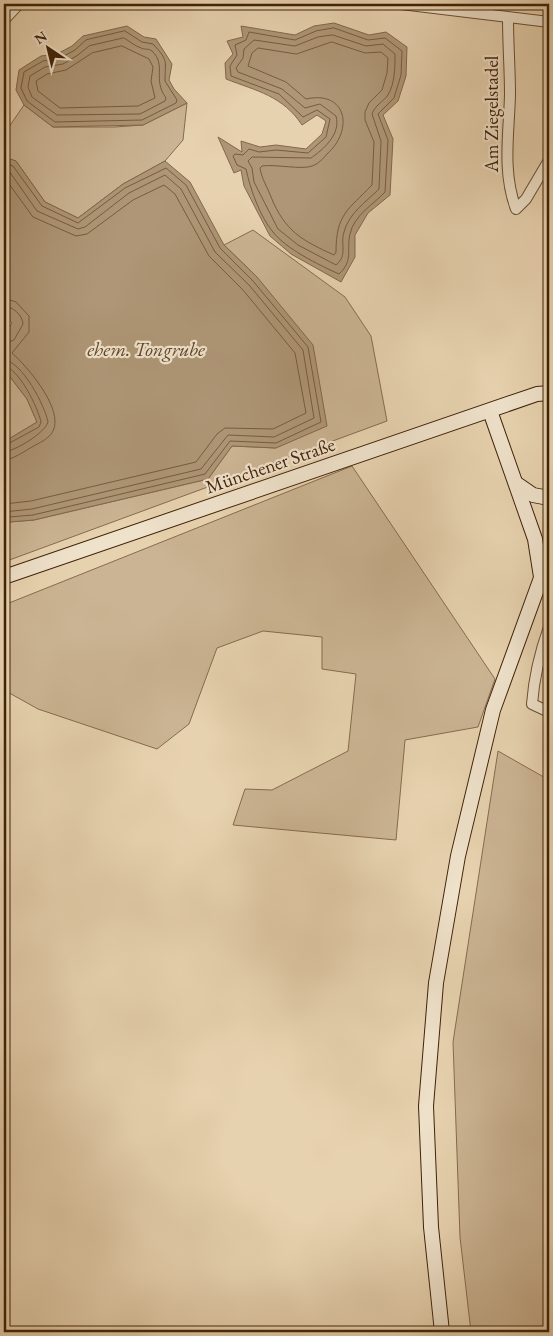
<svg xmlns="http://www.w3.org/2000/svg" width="553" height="1336" font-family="'EB Garamond',serif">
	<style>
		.green { fill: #cbb493; stroke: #866b4e }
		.water { fill: #ae9676; stroke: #82684a }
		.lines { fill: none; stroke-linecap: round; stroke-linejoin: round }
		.shore { stroke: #775c3f; stroke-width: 1 }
		.street-casing { stroke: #6a4e32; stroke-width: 12 }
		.secondary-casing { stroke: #402208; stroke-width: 16 }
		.street { stroke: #efe2cb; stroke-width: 10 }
		.secondary { stroke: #efe2cb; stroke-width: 14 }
		.labels { text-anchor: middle; stroke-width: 4.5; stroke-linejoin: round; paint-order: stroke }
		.street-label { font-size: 19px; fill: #402208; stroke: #efe2cb }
		.water-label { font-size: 20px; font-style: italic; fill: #614529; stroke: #efe2cb }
	</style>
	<rect width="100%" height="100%" fill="#e7d2af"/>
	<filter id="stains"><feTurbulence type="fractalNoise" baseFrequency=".004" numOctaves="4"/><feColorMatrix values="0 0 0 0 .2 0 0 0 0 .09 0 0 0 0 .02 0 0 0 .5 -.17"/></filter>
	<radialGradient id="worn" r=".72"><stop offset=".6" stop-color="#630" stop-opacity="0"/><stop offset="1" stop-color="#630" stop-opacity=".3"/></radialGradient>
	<g class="green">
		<path d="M187 103 183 140 165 161 123 184 78 218 45 202 16 161 4 157V134L24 105 53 127H115L143 125Z"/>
		<path d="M253 230 345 297 371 336 387 421 4 562V526L9 522 34 520 208 479 232 446 276 448 257 277 224 245Z"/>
		<path d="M4 369 27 399 37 422 4 442Z"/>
		<path d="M352 466 495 679 478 727 405 740 396 840 233 825 245 789 272 790 348 751 356 674 322 669V637L263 631 217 648 189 724 157 749 38 709 4 690V605Z"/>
		<path d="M498 751 549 780V1332H471L460 1237 453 1042Z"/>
	</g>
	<g class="water">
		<path d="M334 23 369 35 386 32 407 47 406 76 398 101 383 115 393 139 390 195 368 213 355 235V257L341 282 291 254 270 236 244 186 241 170 234 173 218 137 242 152 241 141 260 147 276 145 306 149 322 134 326 121 317 115 302 125C283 96 257 91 226 79L225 63 233 54 227 41 243 37 241 26 295 35 314 26Z"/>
		<path d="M127 26 144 37 156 39 172 64 169 80 174 89 187 103 143 125 53 127 24 105 16 90 19 70 41 56 57 54 72 46 83 36Z"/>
		<path d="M4 157 16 161 45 202 78 218 123 184 165 161 190 182 224 245 257 277 313 345 327 426 276 448 232 446 208 479 34 520 9 522 4 526V442L37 422 27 399 4 369V336L12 323 4 315Z"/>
	</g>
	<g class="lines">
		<g class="shore">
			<path d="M334 28 368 40 385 38 402 51 401 75 394 98 378 114 388 140 385 192C373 205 354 215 350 234 346 250 354 260 339 274 319 265 286 249 273 232 260 217 250 188 246 169L237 165 233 156 235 154 243 155 249 149 259 152 276 150 308 153 326 137 330 119 317 110 303 117 279 94 231 76 230 66 237 55 235 45 246 40 249 32 295 40 316 31Z"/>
			<path d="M125 31 142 42 153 44C169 61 165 61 165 81L177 100 176 103 142 120 55 122 27 101 21 88 24 72 43 61 60 58 75 50 86 40Z"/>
			<path d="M333 35 366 46 383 44 395 54C395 67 395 83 388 95 383 102 375 105 372 114L381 141 379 189C366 202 349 213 344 232 340 245 348 255 336 265L298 245 278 229 254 182 252 168 248 161 252 157 311 158C324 149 341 134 336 116L320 104 305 108 282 89 238 72 236 68 243 58 244 49 254 40 295 46 318 37Z"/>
			<path d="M124 38C129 41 135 46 141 48 145 50 148 48 152 51 167 65 152 79 166 98L165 101 140 114 57 115 32 97 28 87 30 76 45 67 63 64 78 55 89 46Z"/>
			<path d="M332 42 365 53 381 52 388 58 387 73 382 90 369 103 365 112V120L374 142 372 185C348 210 336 214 336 252L334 255C301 240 285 231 271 197 267 186 262 180 260 168L262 166C276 164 302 170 312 166 318 164 323 159 327 154 354 130 347 90 306 99L286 82 248 66 252 53 258 48 296 54Z"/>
			<path d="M122 46 149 59 153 67 151 81 155 98 138 106 60 108 38 91 36 81 47 74 66 70 92 53Z"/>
			<path d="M4 163 13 166 42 206 78 223 125 188 166 168 186 185 220 248 253 281 308 347 321 422 276 443 230 441 205 474 33 515 9 517 4 520"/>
			<path d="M4 169 9 171 37 211 78 229 85 227 129 193 165 175 181 189 215 252 249 285 303 350 314 418 274 437 228 435 201 469 32 509 4 512"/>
			<path d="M4 177 33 217 76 236 87 234 133 200 164 185 175 194 209 256 243 290 295 353 306 413 273 429 225 428 217 434 196 462 31 501 4 504"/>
			<path d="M4 298 16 302 29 316V332L12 353C27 366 64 409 53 431 49 439 39 443 32 447 23 452 14 459 4 460"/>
			<path d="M4 306C13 307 22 314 23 324L14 340 4 344"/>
			<path d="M4 360C22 361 45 406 48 422 45 433 15 451 4 452"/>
			<path d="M4 366C19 368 38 408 41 422L39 427 4 446"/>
		</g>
		<defs>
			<g id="street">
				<path d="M401 4 549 22"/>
				<path d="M508 18C508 44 510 69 510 95 509 133 502 172 516 209L526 199 549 160"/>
				<path d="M4 20 19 4"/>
				<path d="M549 627C540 652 534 677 532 704L549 712"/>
			</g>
			<g id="secondary">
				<path d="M490 411 535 539 541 577"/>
				<path d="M517 484 533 495 549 498"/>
				<path d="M4 577 537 394 549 393"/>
				<path d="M442 1332 431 1227 426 1106 436 983 458 856 493 710 549 556"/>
			</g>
		</defs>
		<use href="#street" class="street-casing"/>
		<use href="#secondary" class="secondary-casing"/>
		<use href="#street" class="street"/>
		<use href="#secondary" class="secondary"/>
	</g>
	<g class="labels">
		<g class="street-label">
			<text transform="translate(491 114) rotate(-90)" y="7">Am Ziegelstadel</text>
			<text transform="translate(270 465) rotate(-19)" y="7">Münchener Straße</text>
		</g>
		<g class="water-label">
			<text x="146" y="356">ehem. Tongrube</text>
		</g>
	</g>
	<rect width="553" height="1336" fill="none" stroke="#e7d2af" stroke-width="20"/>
	<rect x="5" y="5" width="543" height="1326" fill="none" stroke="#402208" stroke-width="2.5"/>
	<rect x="10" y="10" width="533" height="1316" fill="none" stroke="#402208"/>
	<g transform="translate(48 48) rotate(325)" stroke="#efe2cb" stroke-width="4" paint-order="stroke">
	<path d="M0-4L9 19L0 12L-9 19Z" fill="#402208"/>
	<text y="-8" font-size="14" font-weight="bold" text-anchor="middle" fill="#402208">N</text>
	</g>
	<rect width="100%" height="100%" filter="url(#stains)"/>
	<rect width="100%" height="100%" fill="url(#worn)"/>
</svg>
